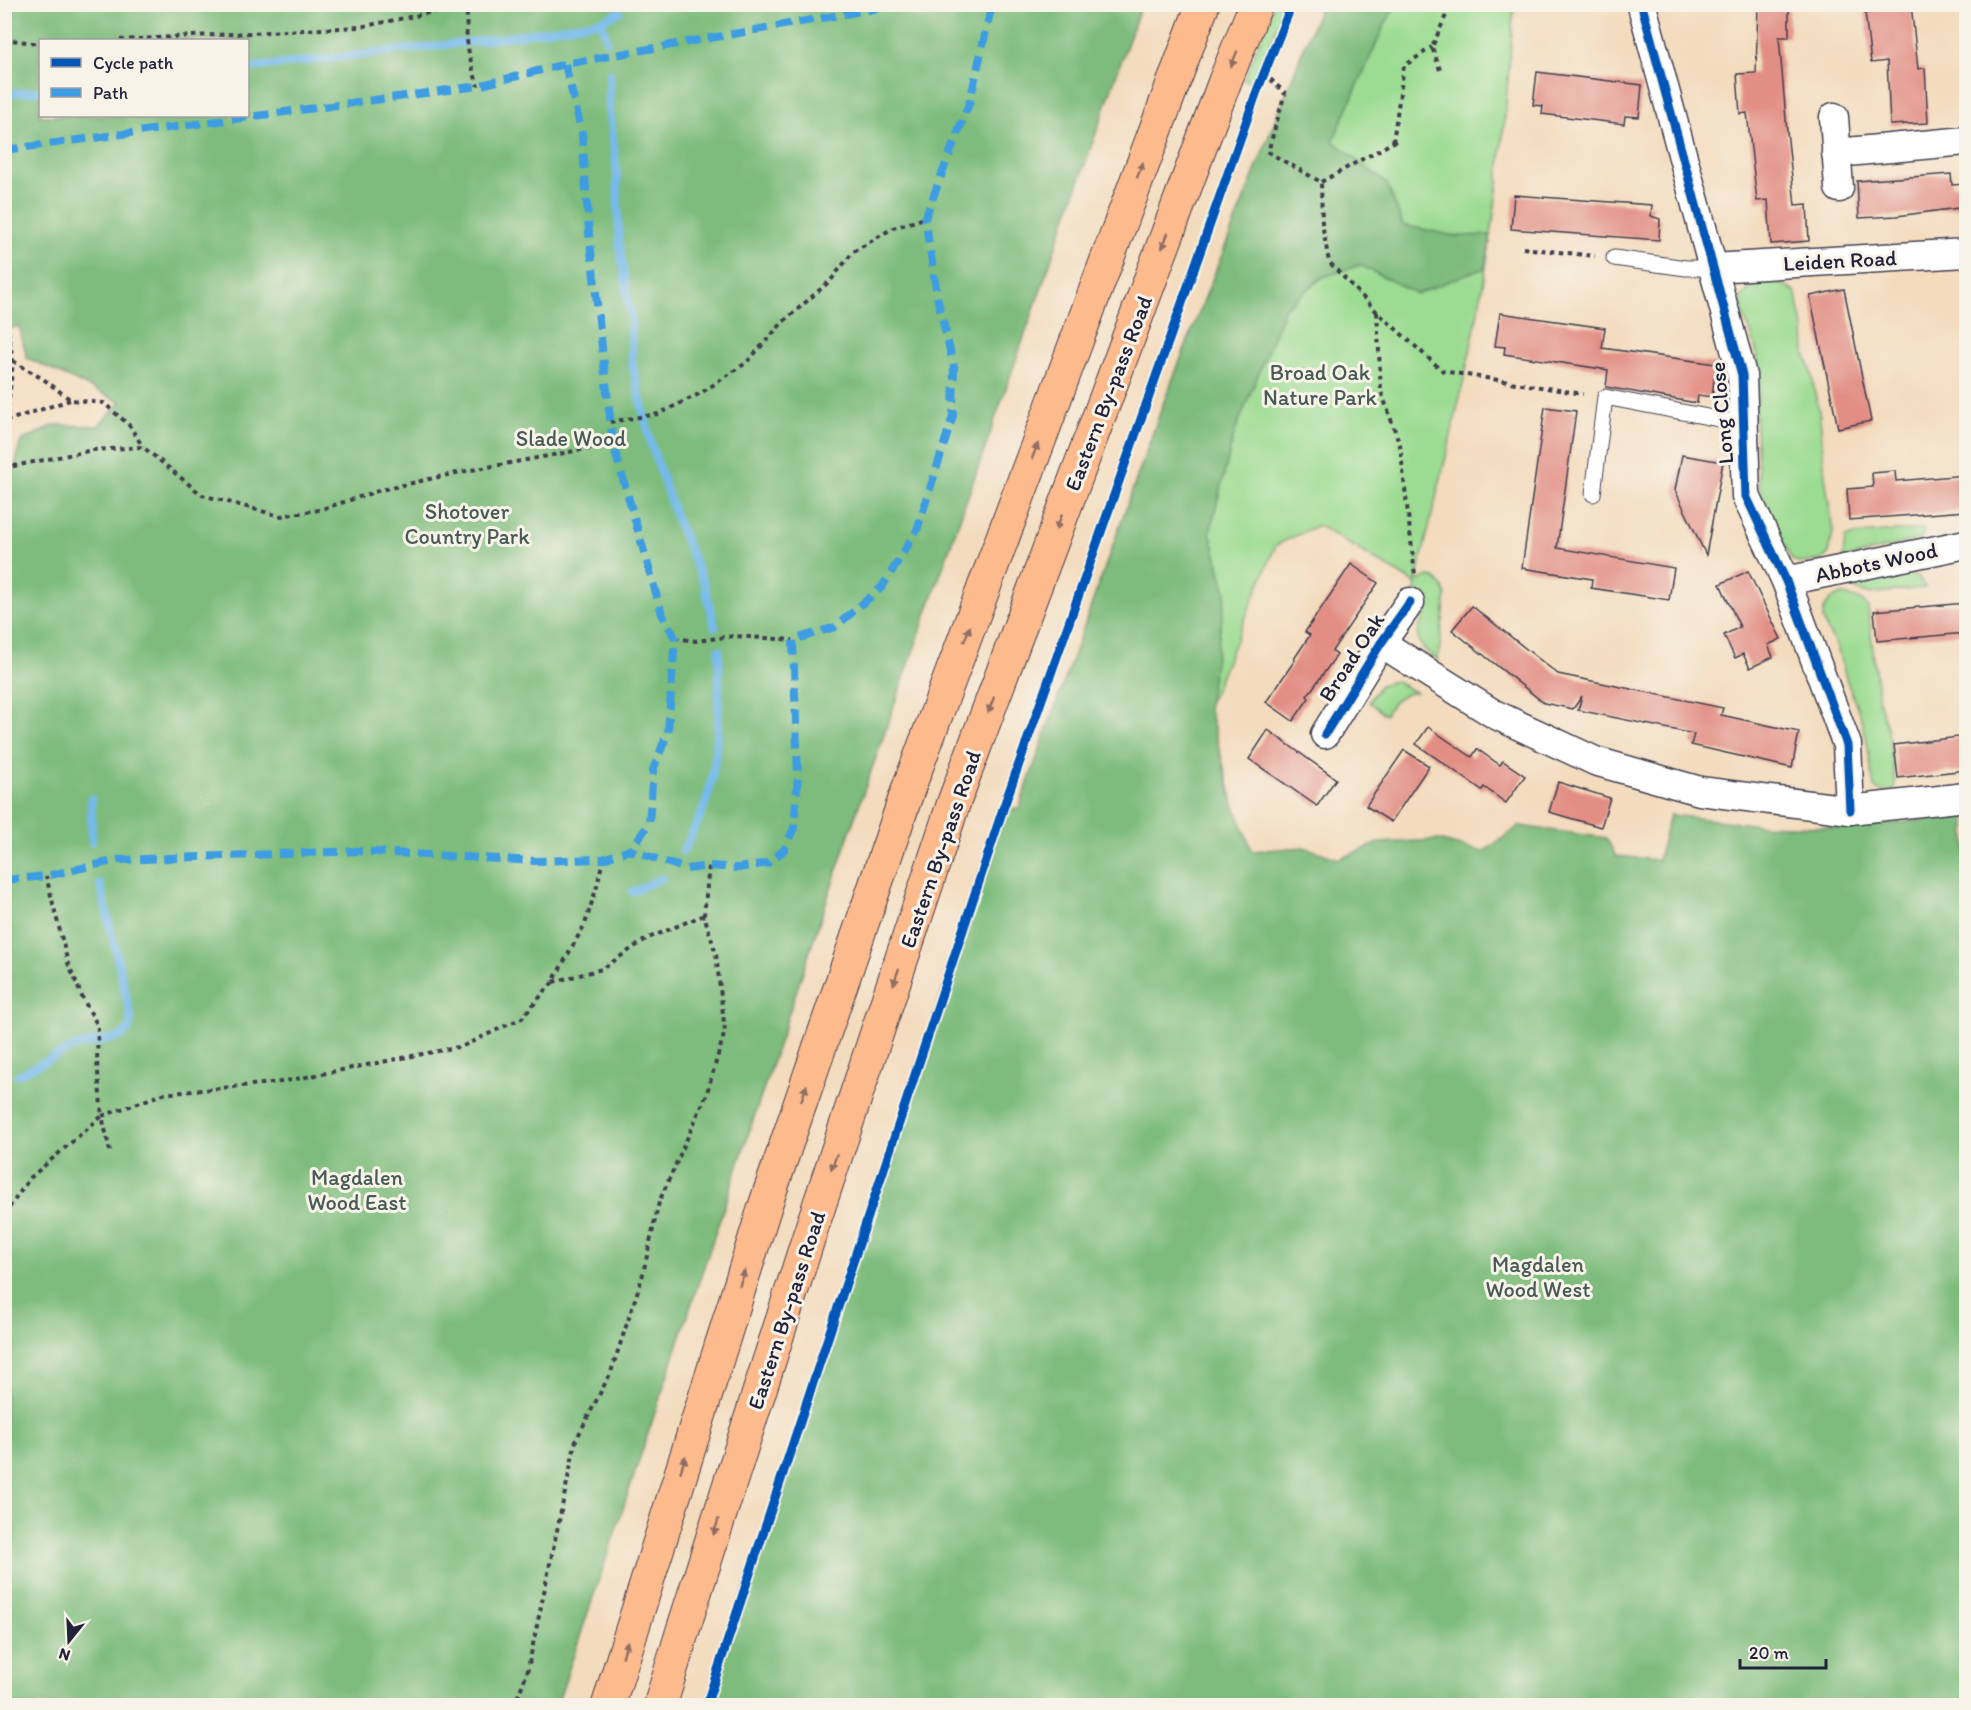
<svg xmlns="http://www.w3.org/2000/svg" width="1971" height="1710" font-family="Itim,sans-serif">
	<style>
		.green { fill: #9cdc92; stroke: #5f7f66; stroke-width: 1.5 }
		.forest { fill: #7dbc7c; stroke: #506f5c; stroke-width: 1.5; fill-rule: evenodd }
		.lines { fill: none; stroke-linecap: round; stroke-linejoin: round }
		.stream { stroke: #74baeb; stroke-width: 8 }
		.building { fill: #e28e84 }
		.lane-casing { stroke: #413e4e; stroke-width: 17 }
		.street-casing { stroke: #413e4e; stroke-width: 31 }
		.highway-casing { stroke: #413e4e; stroke-width: 35 }
		.path { stroke: #413e4e; stroke-width: 4; stroke-dasharray: 4.5 4.5; stroke-linecap: butt }
		.lane { stroke: #fff; stroke-width: 15 }
		.street { stroke: #fff; stroke-width: 28 }
		.highway { stroke: #fcba8d; stroke-width: 33 }
		.quiet { stroke: #3c9ce2; stroke-width: 8; stroke-dasharray: 15 8; stroke-linecap: butt }
		.cycleway-casing { stroke: #f7f3e8; stroke-width: 13 }
		.cycleway { stroke: #0057b8; stroke-width: 9 }
		.oneway { fill: #8f6e64 }
		.labels { text-anchor: middle; stroke-width: 6; stroke-linejoin: round; paint-order: stroke }
		.street-label { font-size: 22px; fill: #22223b; stroke: #f7f3e8 }
		.park-label { font-size: 22px; fill: #475a55; stroke: #f7f3e8 }
	</style>
	<rect width="100%" height="100%" fill="#f7f3e8"/>
	<filter id="ink" filterUnits="userSpaceOnUse"><feTurbulence type="fractalNoise" baseFrequency=".0167" numOctaves="2"/><feDisplacementMap in="SourceGraphic" scale="12" xChannelSelector="R" yChannelSelector="G"/><feConvolveMatrix kernelMatrix="1 2 1 2 8 2 1 2 1" color-interpolation-filters="sRGB"/></filter>
	<filter id="wash" filterUnits="userSpaceOnUse"><feTurbulence type="fractalNoise" baseFrequency=".008" numOctaves="4" result="noise"/><feDisplacementMap in="SourceGraphic" scale="24" xChannelSelector="R" yChannelSelector="G"/><feGaussianBlur stdDeviation="1.35" result="paint"/><feColorMatrix in="noise" values="0 0 0 0 0 0 0 0 0 0 0 0 0 0 0 0 0 1.4 0 .05"/><feComposite in="paint" operator="in"/></filter>
	<g filter="url(#wash)">
		<rect width="100%" height="100%" fill="#f3dbbd"/>
		<g class="green">
			<path d="M1274 4 1285 5 1255 82 1244 80Z"/>
			<path d="M1321 5H1514C1508 81 1502 159 1491 235 1474 352 1443 466 1416 581L1427 577 1435 578 1442 586 1446 595 1438 660C1416 644 1412 638 1426 613L1413 606 1416 584 1318 525 1276 545 1208 706 1232 799 1019 809 1165 399Z"/>
			<path d="M1767 282 1784 285 1795 291 1804 329 1805 353 1811 371 1820 417 1825 476 1833 532 1829 553 1822 560 1801 563 1792 560 1764 503 1759 483 1755 409 1759 392 1758 369 1756 349 1750 330 1743 316 1741 298 1750 288Z"/>
			<path d="M1923 529 1924 531 1921 539 1843 559 1845 538 1860 534Z"/>
			<path d="M1909 574 1918 576 1925 588 1868 594 1858 591 1850 584Z"/>
			<path d="M1840 595C1851 596 1863 598 1868 608L1879 703 1888 730 1895 781 1894 789C1887 793 1880 793 1874 787L1867 741 1860 715 1846 678 1837 647 1826 628 1823 619 1824 609 1831 599Z"/>
			<path d="M1396 681 1416 693C1400 692 1393 702 1385 715L1369 702 1380 685Z"/>
		</g>
		<g class="forest">
			<path d="M5 4 1141 5 851 828 557 1705H5V493L7 494 21 441 55 425 98 426 121 402 27 358 19 326 5 330ZM40 40H248V116H40Z"/>
			<path d="M1321 5H1396L1385 24 1333 141 1387 184 1403 225 1455 236 1491 235 1485 269 1474 271 1417 294 1360 265 1323 277 1285 308 1234 434 1210 532 1226 593 1208 706 1232 799 1252 851 1304 847 1339 859 1379 843 1438 840 1483 852 1520 826 1606 838 1616 856 1658 860 1670 815 1760 825 1851 828 1966 815V1705H706L1003 809 1019 808 1165 399Z"/>
		</g>
		<g class="lines">
			<g class="stream">
				<path d="M601 21 607 41"/>
				<path d="M248 68 496 39 601 21 619 12"/>
				<path d="M610 74 609 103 617 175 619 240 631 320 632 363 651 444 677 521 704 584 715 627"/>
				<path d="M4 94 40 91"/>
				<path d="M91 799 92 842"/>
				<path d="M683 851C694 830 705 810 710 787 720 743 719 695 719 650"/>
				<path d="M632 892 662 878"/>
				<path d="M18 1075 74 1047 120 1037 129 1029 131 1017 100 884"/>
			</g>
		</g>
		<g id="blocks">
			<g class="building">
				<path d="M1758 4H1789V37H1779L1787 131 1795 205 1807 204 1809 241 1771 244 1768 200 1757 201 1747 113 1740 114 1737 74 1756 73Z"/>
				<path d="M1864 4H1911L1918 69 1925 68 1928 123 1890 125 1887 61 1871 63Z"/>
				<path d="M1537 72 1642 85 1639 117 1625 116 1624 124 1542 114 1543 106 1533 105Z"/>
				<path d="M1951 174 1952 185 1966 184V207L1897 216 1859 218 1857 181Z"/>
				<path d="M1514 195 1652 205 1651 216 1660 219 1659 240 1511 229Z"/>
				<path d="M1844 289 1871 421 1838 428 1810 296Z"/>
				<path d="M1500 313 1605 328 1602 348 1716 364 1712 397 1698 395 1697 403 1606 387 1608 370 1504 354 1505 347 1495 346Z"/>
				<path d="M1545 407 1576 411 1557 548 1674 568 1669 600 1591 588 1592 579 1522 568Z"/>
				<path d="M1682 455 1723 462 1706 555 1675 490Z"/>
				<path d="M1895 471 1896 481 1966 475V511L1849 520 1847 489 1873 487 1872 473Z"/>
				<path d="M1351 564 1378 583 1332 651 1337 655 1307 696 1309 698 1293 721 1266 702 1295 660 1294 659 1310 635 1305 632Z"/>
				<path d="M1748 571 1781 639 1768 645 1773 657 1750 668 1743 654 1735 658 1724 635 1740 627 1720 584Z"/>
				<path d="M1966 603V633L1877 641 1874 611Z"/>
				<path d="M1472 606 1558 674 1723 708 1721 715 1799 732 1792 768 1691 745 1694 734 1578 710 1582 696 1573 709 1544 703 1452 630Z"/>
				<path d="M1428 727 1472 757 1477 749 1500 765 1503 761 1525 776 1506 803 1484 787 1482 790 1416 744Z"/>
				<path d="M1268 730 1336 779 1317 806 1249 759Z"/>
				<path d="M1966 736V770L1898 778 1894 745Z"/>
				<path d="M1404 750 1429 766 1391 822 1366 806Z"/>
				<path d="M1558 782 1610 798 1601 827 1549 812Z"/>
			</g>
		</g>
	</g>
	<g filter="url(#ink)">
		<use href="#blocks" fill-opacity="0" stroke="#413e4e" stroke-width="1.5"/>
		<g class="lines">
			<defs>
				<g id="lane">
					<path d="M1614 258 1686 268H1713"/>
					<path d="M1593 494 1605 397 1744 424"/>
				</g>
				<g id="street">
					<path d="M1642 6 1742 375 1746 496 1786 581 1847 745 1850 810"/>
					<path d="M1834 117 1839 188"/>
					<path d="M1836 153 1966 141"/>
					<path d="M1713 268 1966 253"/>
					<path d="M1786 581 1966 544"/>
					<path d="M1381 643 1494 714 1595 761 1700 791 1850 810 1966 797"/>
					<path d="M1325 734 1381 643 1410 602"/>
				</g>
				<g id="highway">
					<path d="M608 1706 766 1203 909 787 1203 4"/>
					<path d="M660 1706 682 1633 811 1230 954 802 1225 81 1256 4"/>
				</g>
			</defs>
			<use href="#lane" class="lane-casing"/>
			<use href="#street" class="street-casing"/>
			<use href="#highway" class="highway-casing"/>
			<g class="path">
				<path d="M468 4C464 38 468 54 478 86"/>
				<path d="M4 39 40 44"/>
				<path d="M120 40 360 27 468 5 482 8 519 4"/>
				<path d="M1440 70 1432 47 1451 4"/>
				<path d="M1264 73 1285 93 1268 152 1321 182 1322 223 1329 262 1377 312 1443 371 1583 394"/>
				<path d="M1393 142 1404 66 1432 47"/>
				<path d="M1321 182 1399 139"/>
				<path d="M1523 248 1595 256"/>
				<path d="M4 305 13 361 4 446"/>
				<path d="M1377 312 1381 391 1400 445 1415 575"/>
				<path d="M13 361 46 381 71 400 104 403 129 425 143 447"/>
				<path d="M6 421 70 400"/>
				<path d="M610 422 658 414 701 393 746 363 783 322 831 280 853 252 893 228 925 218"/>
				<path d="M4 468 93 450 143 447 202 495 280 516 319 510 381 490 461 472 613 444"/>
				<path d="M675 638 696 641 734 636 793 640"/>
				<path d="M553 982 602 969 646 939 704 915"/>
				<path d="M110 1151 102 1116 163 1094 281 1082 463 1046 522 1018 552 983 585 924 597 886 603 859"/>
				<path d="M4 1215 30 1178 102 1116 97 1062 98 1026 83 999 68 963 46 876"/>
				<path d="M514 1706 527 1673 576 1440 611 1372 642 1278 659 1202 706 1096 725 1031 716 954 704 915 709 866"/>
			</g>
			<use href="#lane" class="lane"/>
			<use href="#street" class="street"/>
			<use href="#highway" class="highway"/>
			<g class="quiet">
				<path d="M565 64 582 133 589 233 613 444 662 614 675 638 668 732 653 770 649 824 630 850"/>
				<path d="M4 150 478 86 565 64 901 4"/>
				<path d="M4 880 46 876 118 860 357 851 536 861 603 859 630 850 687 869 709 866 738 868 768 863 784 850 794 828 798 776 793 640 835 627 882 587 917 530 953 416 954 367 938 301 925 218 970 101 992 4"/>
			</g>
			<defs>
				<g id="cycleway">
					<path d="M1642 6 1742 375 1746 496 1786 581 1847 745 1850 810"/>
					<path d="M1325 734 1381 643 1410 602"/>
					<path d="M706 1706 1003 809 1257 91 1292 4"/>
				</g>
			</defs>
			<use href="#cycleway" class="cycleway-casing"/>
			<use href="#cycleway" class="cycleway"/>
		</g>
		<defs><path id="oneway-solid" d="M-6-.8H1V-3.2L6.5 0L1 3.2V.8H-6Z" transform="scale(1.5)"/></defs>
		<g class="oneway">
			<use href="#oneway-solid" transform="translate(1234 59) rotate(112)"/>
			<use href="#oneway-solid" transform="translate(1140 170) rotate(-69)"/>
			<use href="#oneway-solid" transform="translate(1165 241) rotate(111)"/>
			<use href="#oneway-solid" transform="translate(1035 451) rotate(-69)"/>
			<use href="#oneway-solid" transform="translate(1059 522) rotate(111)"/>
			<use href="#oneway-solid" transform="translate(967 634) rotate(-69)"/>
			<use href="#oneway-solid" transform="translate(991 705) rotate(111)"/>
			<use href="#oneway-solid" transform="translate(896 977) rotate(109)"/>
			<use href="#oneway-solid" transform="translate(804 1093) rotate(-71)"/>
			<use href="#oneway-solid" transform="translate(834 1162) rotate(109)"/>
			<use href="#oneway-solid" transform="translate(742 1278) rotate(-72)"/>
			<use href="#oneway-solid" transform="translate(683 1464) rotate(-72)"/>
			<use href="#oneway-solid" transform="translate(716 1527) rotate(108)"/>
			<use href="#oneway-solid" transform="translate(625 1649) rotate(-73)"/>
		</g>
	</g>
	<g class="labels">
		<g class="street-label">
			<text transform="translate(1840 260) rotate(-3)" y="8">Leiden Road</text>
			<text transform="translate(1108 393) rotate(-69)" y="8">Eastern By-pass Road</text>
			<text transform="translate(1721 413) rotate(-95)" y="8">Long Close</text>
			<text transform="translate(1876 562) rotate(-12)" y="8">Abbots Wood</text>
			<text transform="translate(1351 657) rotate(-57)" y="8">Broad Oak</text>
			<text transform="translate(940 849) rotate(-71)" y="8">Eastern By-pass Road</text>
			<text transform="translate(786 1310) rotate(-72)" y="8">Eastern By-pass Road</text>
		</g>
		<g class="park-label">
			<text x="1320" y="380">Broad Oak<tspan x="1320" dy="25">Nature Park</tspan></text>
			<text x="571" y="446">Slade Wood</text>
			<text x="467" y="519">Shotover<tspan x="467" dy="25">Country Park</tspan></text>
			<text x="357" y="1185">Magdalen<tspan x="357" dy="25">Wood East</tspan></text>
			<text x="1538" y="1272">Magdalen<tspan x="1538" dy="25">Wood West</tspan></text>
		</g>
	</g>
	<rect width="1971" height="1710" fill="none" stroke="#f7f3e8" stroke-width="24"/>
	<rect x="39" y="39" width="210" height="78" fill="#f7f3e8" stroke="#a29fa3" stroke-width="1.5"/>
	<rect x="51" y="58" width="30" height="9" fill="#0057b8" stroke="#a29fa3" stroke-width="1.5"/>
	<text x="93" y="69" font-size="18" fill="#22223b">Cycle path</text>
	<rect x="51" y="88" width="30" height="9" fill="#3c9ce2" stroke="#a29fa3" stroke-width="1.5"/>
	<text x="93" y="99" font-size="18" fill="#22223b">Path</text>
	<g transform="translate(69 1641) rotate(198)" stroke="#f7f3e8" stroke-width="4.5" paint-order="stroke">
	<path d="M0-4.5L10 22L0 15L-10 22Z" fill="#22223b"/>
	<text y="-9" font-size="16" font-weight="bold" text-anchor="middle" fill="#22223b">N</text>
	</g>
	<path d="M1740 1659v9h86v-9" fill="none" stroke="#22223b" stroke-width="3"/>
	<text x="1749" y="1659" font-size="18" fill="#22223b" stroke="#f7f3e8" stroke-width="4.5" paint-order="stroke">20 m</text>
</svg>
